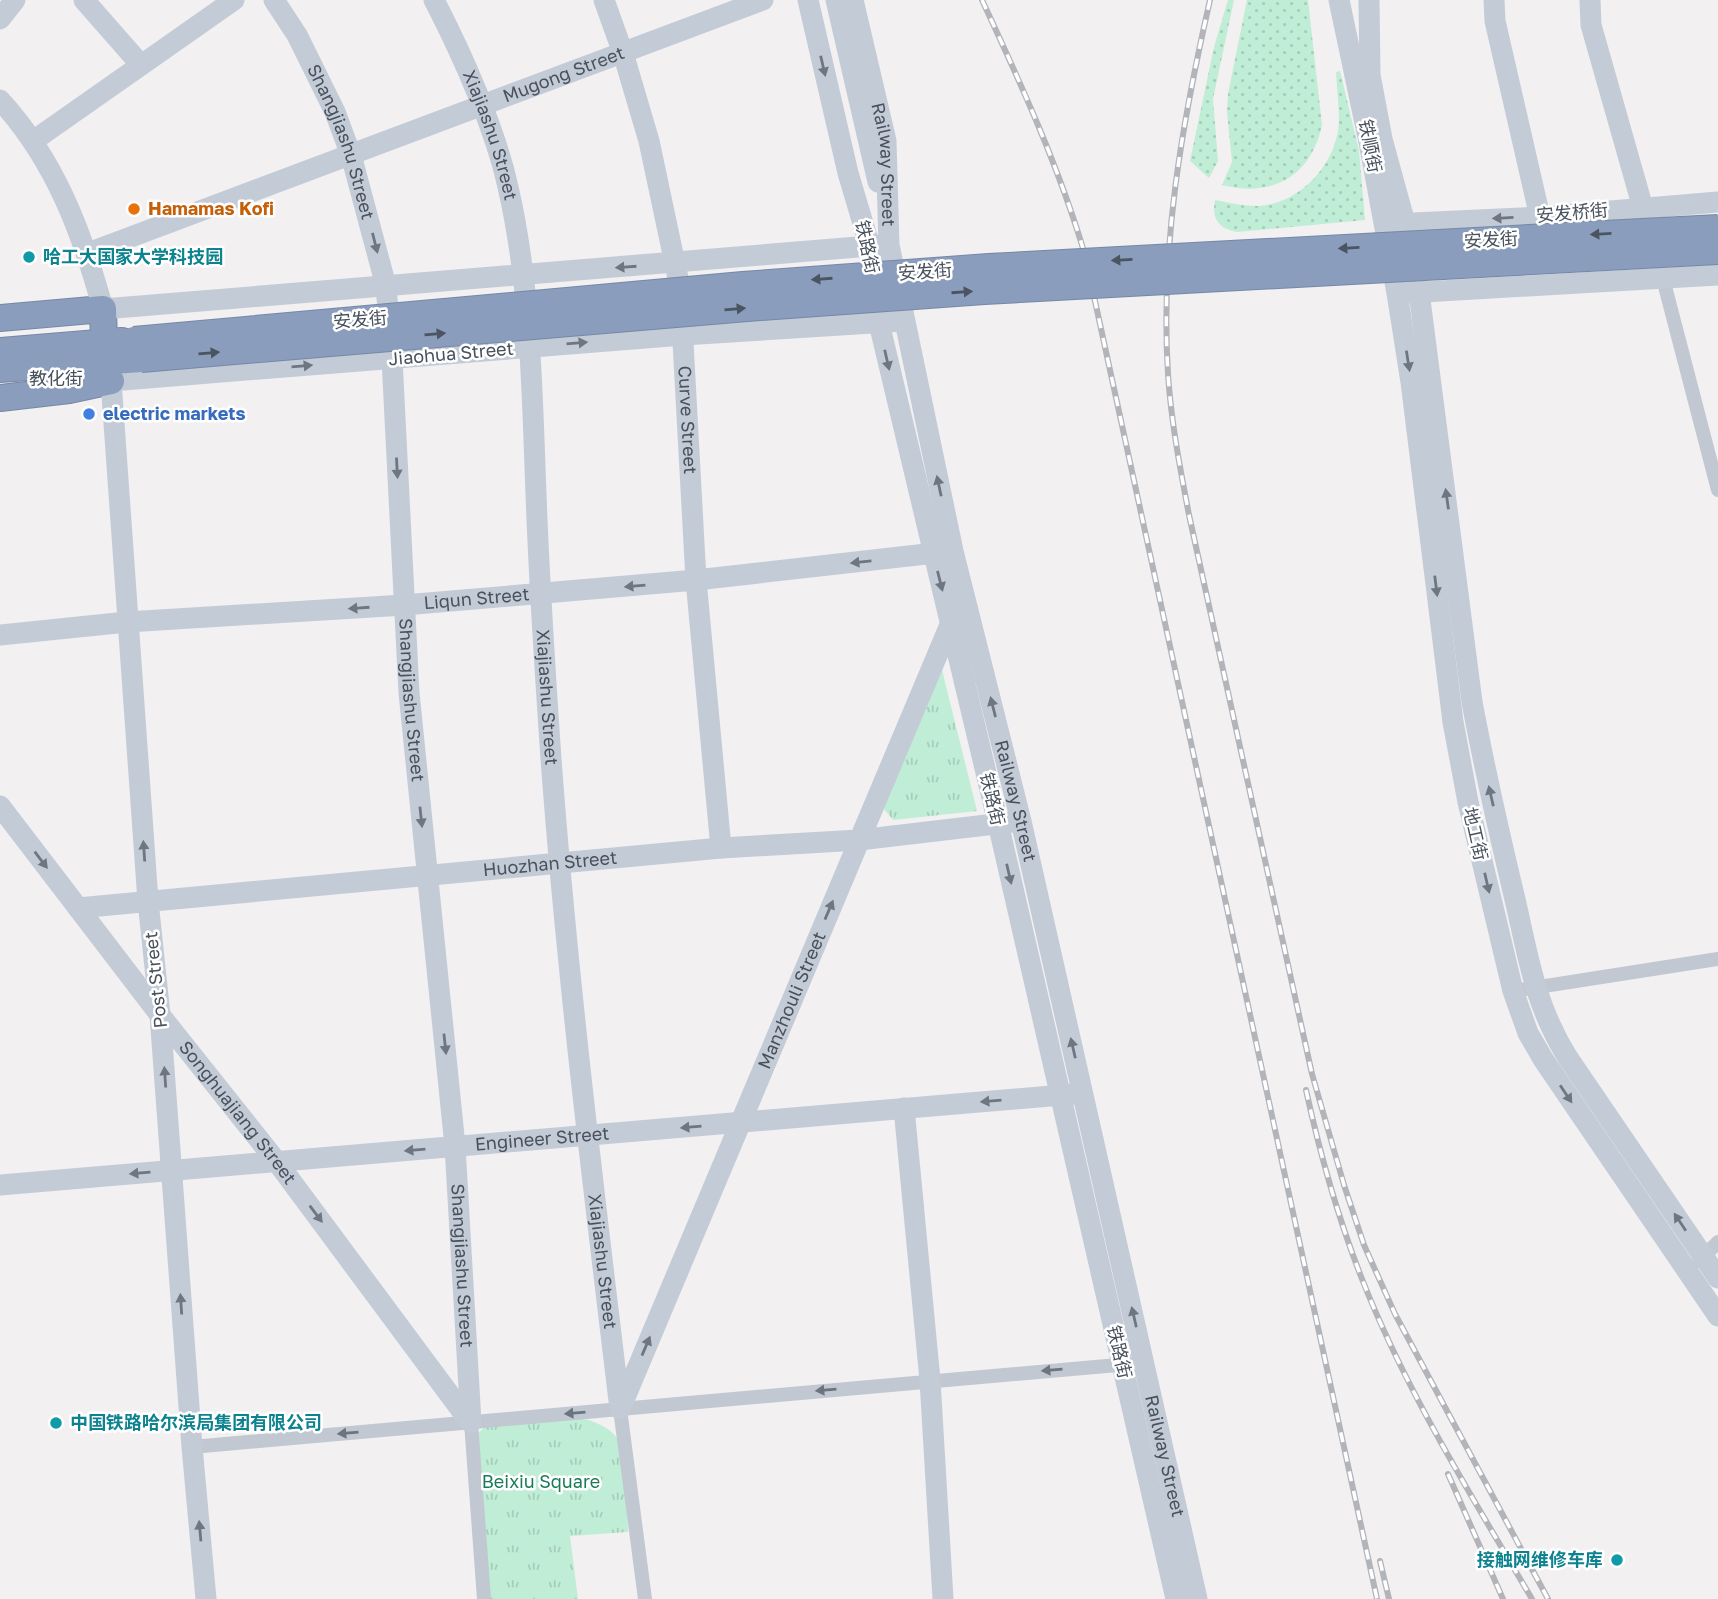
<svg xmlns="http://www.w3.org/2000/svg" width="1718" height="1599" font-family="'Golos Text','Noto Sans SC',sans-serif">
	<style>
		.grass { fill: url(#grass-dots) }
		.park { fill: url(#park-tufts) }
		.lines { fill: none; stroke-linecap: round; stroke-linejoin: round }
		.highway-casing { stroke: #7588a8; stroke-width: 28 }
		.street { stroke: #c1c8d1; stroke-width: 14 }
		.secondary { stroke: #c3cbd7; stroke-width: 21 }
		.highway { stroke: #8a9dbc; stroke-width: 26 }
		.rail-casing { stroke: #b2b4ba; stroke-width: 6 }
		.rail { stroke: #fff; stroke-width: 3.5; stroke-dasharray: 10; stroke-linecap: butt }
		.highway-bridge-casing { stroke: #7588a8; stroke-width: 28; stroke-linecap: butt }
		.highway-bridge { stroke: #8a9dbc; stroke-width: 26 }
		.oneway { fill: #6d7681 }
		.oneway2 { fill: #4b5561 }
		.oneway3 { fill: #6c757f }
		.food-dot { fill: #e8710a; stroke: #fff; stroke-width: 2.5 }
		.culture-dot { fill: #0f9aa8; stroke: #fff; stroke-width: 2.5 }
		.shop-dot { fill: #3f7fe0; stroke: #fff; stroke-width: 2.5 }
		.labels { text-anchor: middle; stroke-width: 5; stroke-linejoin: round; paint-order: stroke }
		.street-label { font-size: 18px; fill: #48515c; stroke: #fff }
		.food-label { font-size: 18px; font-weight: bold; fill: #c56008; stroke: #fff; text-anchor: start }
		.culture-label { font-size: 18px; font-weight: bold; fill: #0d838f; stroke: #fff; text-anchor: start }
		.shop-label { font-size: 18px; font-weight: bold; fill: #366cbe; stroke: #fff; text-anchor: start }
		.park-label { font-size: 18px; fill: #1b7b56; stroke: #fff }
	</style>
	<defs>
		<pattern id="grass-dots" width="8" height="8" patternUnits="userSpaceOnUse" patternTransform="scale(1.75)"><rect width="8" height="8" fill="#c0edd6"/><path d="M2 2h.1M6 6h.1" fill="none" stroke="#a6cdba" stroke-width="1.8" stroke-linecap="round"/></pattern>
		<pattern id="park-tufts" width="24" height="20" patternUnits="userSpaceOnUse" patternTransform="scale(1.75)"><rect width="24" height="20" fill="#c0edd6"/><path d="M3 7l-1-3M5 7V3M7 7l1-3M15 17l-1-3M17 17v-4M19 17l1-3" fill="none" stroke="#a6cdba"/></pattern>
	</defs>
	<rect width="100%" height="100%" fill="#f2f0f0"/>
	<g class="grass">
		<path d="M1228 0H1234L1213 99 1218 161 1209 178 1190 161 1214 47Z"/>
		<path d="M1247 0H1308L1322 125C1311 176 1273 198 1222 185L1232 162 1227 112 1228 94Z"/>
		<path d="M1340 71 1359 151 1365 220 1237 232C1219 229 1211 219 1215 200 1229 203 1244 206 1258 206 1301 204 1337 163 1339 122 1339 106 1337 89 1336 72Z"/>
	</g>
	<g class="park">
		<path d="M940 662 977 811 893 820 879 803Z"/>
		<path d="M575 1417C589 1419 609 1426 618 1439 628 1453 627 1512 628 1532L570 1536 578 1599H489L477 1435 487 1424Z"/>
	</g>
	<g class="lines">
		<defs>
			<g id="highway">
				<path d="M0 318 103 309 104 342"/>
				<path d="M0 351 122 341"/>
				<path d="M0 369 141 359"/>
				<path d="M0 398 69 390 111 381"/>
			</g>
		</defs>
		<use href="#highway" class="highway-casing"/>
		<g class="street">
			<path d="M1661 271 1718 490"/>
			<path d="M1513 991 1718 959"/>
			<path d="M1699 1261 1718 1242"/>
			<path d="M620 1409 645 1599"/>
			<path d="M471 1422 484 1599"/>
			<path d="M192 1447 1129 1364"/>
		</g>
		<g class="secondary">
			<path d="M84 0 141 65"/>
			<path id="s1" d="M274 0 297 35 335 112 351 155 386 286 392 359 409 693 455 1146 471 1422"/>
			<path id="s2" d="M434 0C462 54 495 128 508 187 531 287 532 391 536 494 539 582 545 670 551 759 567 976 594 1192 620 1409"/>
			<path d="M604 0 623 53 649 141 678 278"/>
			<path d="M808 0 848 173 870 247 879 323 998 823 1176 1599"/>
			<path d="M836 0 878 182"/>
			<path id="s3" d="M853 0 886 141 889 245 953 551 1021 821 1197 1599"/>
			<path d="M1339 0 1369 142 1397 293 1411 382 1453 722 1468 802 1513 991 1528 1033 1543 1059 1718 1316"/>
			<path d="M1369 0 1370 75 1382 139 1405 223 1419 292 1472 702C1484 766 1498 828 1513 891 1528 953 1533 1002 1568 1058L1718 1278"/>
			<path d="M1494 0 1495 21 1543 230"/>
			<path d="M1590 0 1591 25 1643 208"/>
			<path d="M0 19 15 0"/>
			<path d="M0 100C55 160 82 232 103 309L882 245"/>
			<path d="M33 141 234 0"/>
			<path d="M1392 224 1540 217 1718 202"/>
			<path id="s4" d="M88 253 763 0"/>
			<path d="M1406 293 1718 275"/>
			<path id="s5" d="M682 324 696 580 721 848"/>
			<path id="s6" d="M0 635 127 622 404 605 696 580 944 552"/>
			<path id="s7" d="M0 806 160 1015 277 1162 470 1422"/>
			<path id="s8" d="M78 908 721 848 859 840 1012 822"/>
			<path d="M904 1108 930 1380 943 1599"/>
			<path id="s9" d="M0 1185 1074 1094"/>
			<path id="s10" d="M621 1407 952 620"/>
			<path d="M206 1599 192 1447 160 1015 148 901 111 381 683 335 904 321"/>
		</g>
		<use href="#highway" class="highway"/>
		<defs>
			<g id="rail">
				<path d="M982 0C1021 84 1059 167 1085 255L1377 1599"/>
				<path d="M1210 0C1182 123 1160 246 1168 374 1171 421 1180 468 1189 515L1312 1074 1344 1185 1364 1245 1395 1314 1548 1599"/>
				<path d="M1306 1090C1320 1154 1338 1218 1362 1279 1406 1391 1471 1495 1532 1599"/>
				<path d="M1448 1474 1503 1599"/>
				<path d="M1380 1561 1389 1599"/>
			</g>
		</defs>
		<use href="#rail" class="rail-casing"/>
		<use href="#rail" class="rail"/>
		<defs>
			<g id="highway-bridge">
				<path d="M134 340 743 285 989 267 1718 228"/>
				<path d="M141 359 747 308 984 291 1718 251"/>
			</g>
		</defs>
		<use href="#highway-bridge" class="highway-bridge-casing"/>
		<use href="#highway-bridge" class="highway-bridge"/>
	</g>
	<defs><path id="oneway-solid" d="M-6-.8H1V-3.2L6.5 0L1 3.2V.8H-6Z" transform="scale(1.75)"/></defs>
	<g class="oneway">
		<use href="#oneway-solid" transform="translate(823 66) rotate(77)"/>
		<use href="#oneway-solid" transform="translate(1503 218) rotate(177)"/>
		<use href="#oneway-solid" transform="translate(375 243) rotate(76)"/>
		<use href="#oneway-solid" transform="translate(626 267) rotate(176)"/>
		<use href="#oneway-solid" transform="translate(577 343) rotate(-5)"/>
		<use href="#oneway-solid" transform="translate(887 360) rotate(77)"/>
		<use href="#oneway-solid" transform="translate(1408 361) rotate(81)"/>
		<use href="#oneway-solid" transform="translate(302 366) rotate(-5)"/>
		<use href="#oneway-solid" transform="translate(397 468) rotate(87)"/>
		<use href="#oneway-solid" transform="translate(939 486) rotate(-102)"/>
		<use href="#oneway-solid" transform="translate(1447 499) rotate(-98)"/>
		<use href="#oneway-solid" transform="translate(861 562) rotate(174)"/>
		<use href="#oneway-solid" transform="translate(940 581) rotate(76)"/>
		<use href="#oneway-solid" transform="translate(635 586) rotate(175)"/>
		<use href="#oneway-solid" transform="translate(1436 586) rotate(83)"/>
		<use href="#oneway-solid" transform="translate(359 608) rotate(176)"/>
		<use href="#oneway-solid" transform="translate(993 707) rotate(-104)"/>
		<use href="#oneway-solid" transform="translate(1491 796) rotate(-103)"/>
		<use href="#oneway-solid" transform="translate(421 817) rotate(84)"/>
		<use href="#oneway-solid" transform="translate(144 851) rotate(-94)"/>
		<use href="#oneway-solid" transform="translate(41 860) rotate(53)"/>
		<use href="#oneway-solid" transform="translate(1009 874) rotate(77)"/>
		<use href="#oneway-solid" transform="translate(1487 883) rotate(77)"/>
		<use href="#oneway-solid" transform="translate(829 910) rotate(-67)"/>
		<use href="#oneway-solid" transform="translate(445 1044) rotate(84)"/>
		<use href="#oneway-solid" transform="translate(1073 1048) rotate(-103)"/>
		<use href="#oneway-solid" transform="translate(165 1077) rotate(-94)"/>
		<use href="#oneway-solid" transform="translate(1566 1094) rotate(56)"/>
		<use href="#oneway-solid" transform="translate(991 1101) rotate(175)"/>
		<use href="#oneway-solid" transform="translate(691 1127) rotate(175)"/>
		<use href="#oneway-solid" transform="translate(415 1150) rotate(175)"/>
		<use href="#oneway-solid" transform="translate(140 1173) rotate(175)"/>
		<use href="#oneway-solid" transform="translate(316 1214) rotate(53)"/>
		<use href="#oneway-solid" transform="translate(1680 1222) rotate(-124)"/>
		<use href="#oneway-solid" transform="translate(181 1304) rotate(-94)"/>
		<use href="#oneway-solid" transform="translate(1134 1317) rotate(-103)"/>
		<use href="#oneway-solid" transform="translate(646 1346) rotate(-67)"/>
		<use href="#oneway-solid" transform="translate(200 1531) rotate(-95)"/>
	</g>
	<g class="oneway2">
		<use href="#oneway-solid" transform="translate(1601 234) rotate(177)"/>
		<use href="#oneway-solid" transform="translate(1349 248) rotate(177)"/>
		<use href="#oneway-solid" transform="translate(1122 260) rotate(177)"/>
		<use href="#oneway-solid" transform="translate(822 279) rotate(176)"/>
		<use href="#oneway-solid" transform="translate(962 292) rotate(-4)"/>
		<use href="#oneway-solid" transform="translate(735 309) rotate(-5)"/>
		<use href="#oneway-solid" transform="translate(435 334) rotate(-5)"/>
		<use href="#oneway-solid" transform="translate(209 353) rotate(-5)"/>
	</g>
	<g class="oneway3">
		<use href="#oneway-solid" transform="translate(1052 1370) rotate(175)"/>
		<use href="#oneway-solid" transform="translate(826 1390) rotate(175)"/>
		<use href="#oneway-solid" transform="translate(575 1413) rotate(175)"/>
		<use href="#oneway-solid" transform="translate(348 1433) rotate(175)"/>
	</g>
	<circle class="food-dot" cx="134" cy="209" r="7"/>
	<g class="culture-dot">
		<circle cx="29" cy="257" r="7"/>
		<circle cx="56" cy="1423" r="7"/>
		<circle cx="1617" cy="1560" r="7"/>
	</g>
	<circle class="shop-dot" cx="89" cy="414" r="7"/>
	<g class="labels">
		<g class="street-label">
			<text dy="6" stroke="none"><textPath href="#s4" startOffset="508">Mugong Street</textPath></text>
			<text dy="6" stroke="none"><textPath href="#s2" startOffset="147">Xiajiashu Street</textPath></text>
			<text dy="6" stroke="none"><textPath href="#s1" startOffset="158">Shangjiashu Street</textPath></text>
			<text transform="translate(1370 146) rotate(79)" y="6">铁顺街</text>
			<text dy="6" stroke="none"><textPath href="#s3" startOffset="168">Railway Street</textPath></text>
			<text transform="translate(1572 213) rotate(-5)" y="6">安发桥街</text>
			<text transform="translate(1491 240) rotate(-3)" y="6">安发街</text>
			<text transform="translate(867 247) rotate(78)" y="6">铁路街</text>
			<text transform="translate(925 272) rotate(-4)" y="6">安发街</text>
			<text transform="translate(360 320) rotate(-5)" y="6">安发街</text>
			<text transform="translate(451 354) rotate(-5)" y="6">Jiaohua Street</text>
			<text x="56" y="385">教化街</text>
			<text dy="6" stroke="none"><textPath href="#s5" startOffset="96">Curve Street</textPath></text>
			<text dy="6" stroke="none"><textPath href="#s6" startOffset="478">Liqun Street</textPath></text>
			<text dy="6" stroke="none"><textPath href="#s2" startOffset="714">Xiajiashu Street</textPath></text>
			<text dy="6" stroke="none"><textPath href="#s1" startOffset="724">Shangjiashu Street</textPath></text>
			<text transform="translate(992 799) rotate(77)" y="6">铁路街</text>
			<text dy="6" stroke="none"><textPath href="#s3" startOffset="819">Railway Street</textPath></text>
			<text transform="translate(1475 834) rotate(77)" y="6">地工街</text>
			<text dy="6" stroke="none"><textPath href="#s8" startOffset="474">Huozhan Street</textPath></text>
			<text transform="translate(156 980) rotate(-96)" y="6">Post Street</text>
			<text dy="6" stroke="none"><textPath href="#s10" startOffset="441">Manzhouli Street</textPath></text>
			<text dy="6" stroke="none"><textPath href="#s7" startOffset="388">Songhuajiang Street</textPath></text>
			<text dy="6" stroke="none"><textPath href="#s9" startOffset="544">Engineer Street</textPath></text>
			<text dy="6" stroke="none"><textPath href="#s2" startOffset="1281">Xiajiashu Street</textPath></text>
			<text dy="6" stroke="none"><textPath href="#s1" startOffset="1292">Shangjiashu Street</textPath></text>
			<text transform="translate(1119 1352) rotate(77)" y="6">铁路街</text>
			<text dy="6" stroke="none"><textPath href="#s3" startOffset="1491">Railway Street</textPath></text>
		</g>
		<g class="food-label">
			<text x="148" y="215">Hamamas Kofi</text>
		</g>
		<g class="culture-label">
			<text x="43" y="263">哈工大国家大学科技园</text>
			<text x="70" y="1429">中国铁路哈尔滨局集团有限公司</text>
			<text x="1603" y="1566" text-anchor="end">接触网维修车库</text>
		</g>
		<g class="shop-label">
			<text x="103" y="420">electric markets</text>
		</g>
		<g class="park-label">
			<text x="541" y="1488">Beixiu Square</text>
		</g>
	</g>
</svg>
